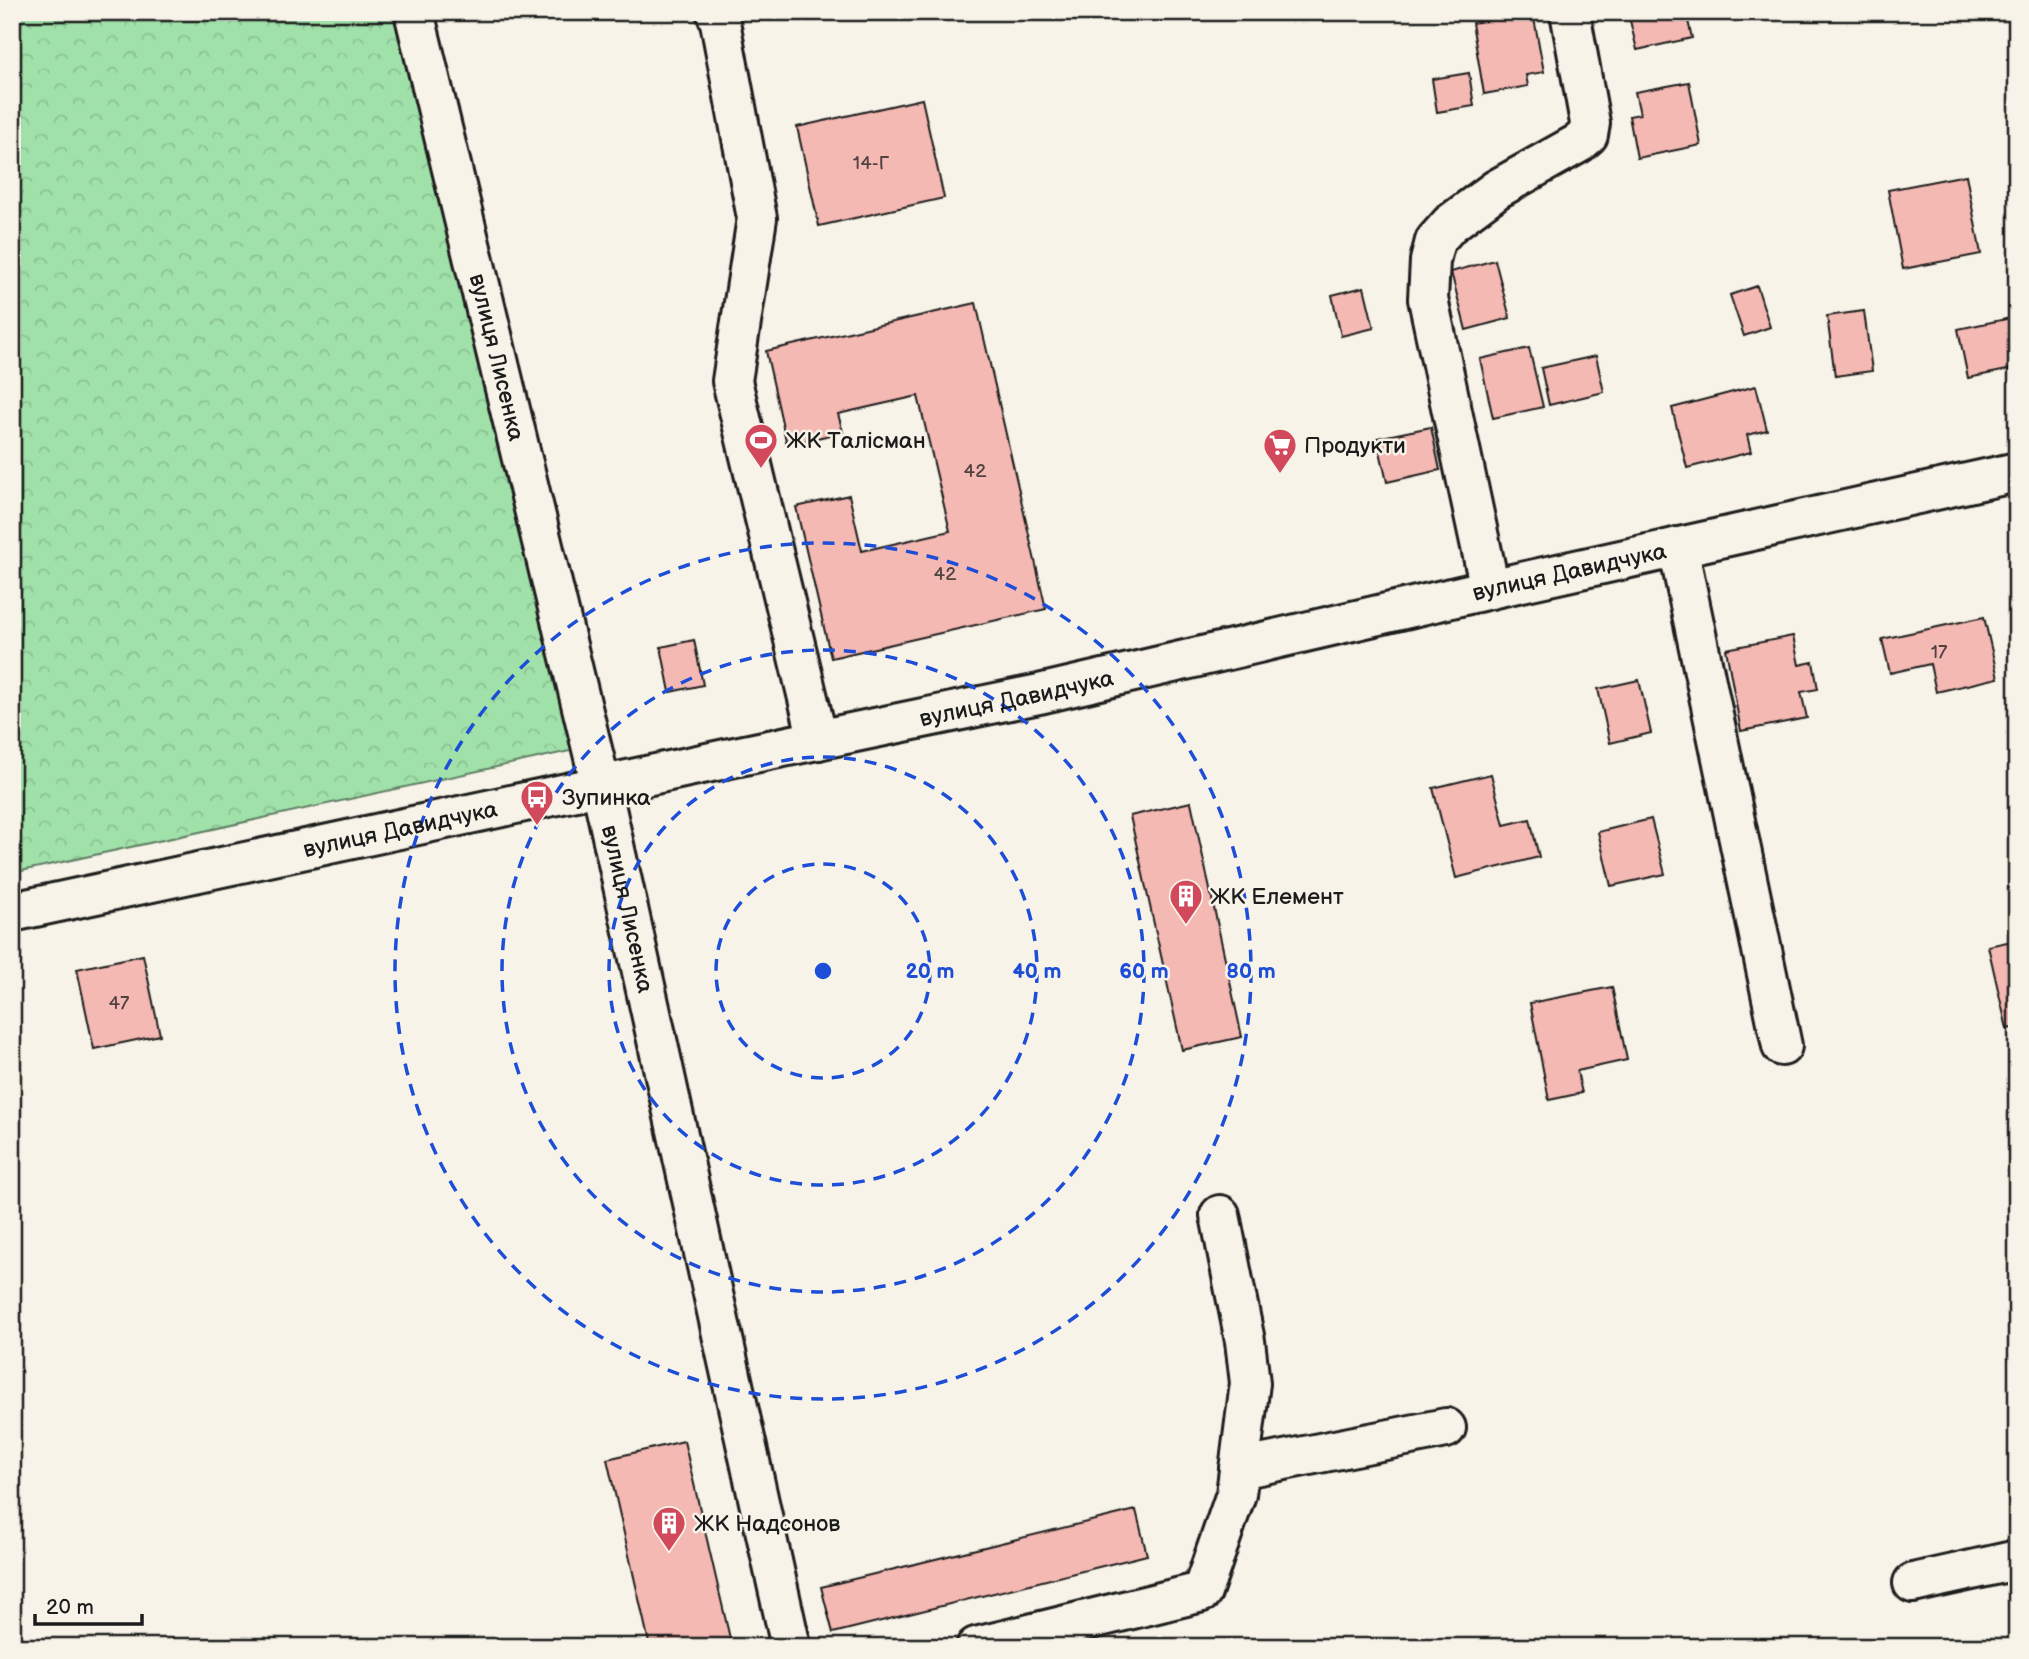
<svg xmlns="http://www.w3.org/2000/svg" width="2029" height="1659" font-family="'Balsamiq Sans',sans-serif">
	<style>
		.forest { fill: url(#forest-crowns); stroke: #5e7e63; stroke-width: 2 }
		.building { fill: #f5b9b4; stroke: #1c1c1c; stroke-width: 2 }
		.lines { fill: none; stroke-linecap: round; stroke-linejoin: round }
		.minor-casing { stroke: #1c1c1c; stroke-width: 44 }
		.minor { stroke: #f7f3e8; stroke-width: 38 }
		.ring { fill: none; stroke: #1d4ed8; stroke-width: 3.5; stroke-dasharray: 12 9 }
		.labels { text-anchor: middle; stroke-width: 5; stroke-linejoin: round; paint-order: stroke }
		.number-label { font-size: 19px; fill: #524342 }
		.street-label { font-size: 23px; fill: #1c1c1c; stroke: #f7f3e8 }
		.poi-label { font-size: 23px; fill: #1c1c1c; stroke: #f7f3e8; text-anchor: start }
		.centre { fill: #1d4ed8; stroke: #f7f3e8; stroke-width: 3.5 }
		.ring-label { font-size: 21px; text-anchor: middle; font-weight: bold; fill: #1d4ed8; stroke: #f7f3e8; stroke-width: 5; stroke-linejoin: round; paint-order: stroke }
	</style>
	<defs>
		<pattern id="forest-crowns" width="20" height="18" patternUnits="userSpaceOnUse" patternTransform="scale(1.75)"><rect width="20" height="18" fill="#a0e1aa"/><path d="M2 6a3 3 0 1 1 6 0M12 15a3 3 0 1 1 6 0" fill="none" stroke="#89c092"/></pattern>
	</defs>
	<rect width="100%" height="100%" fill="#f7f3e8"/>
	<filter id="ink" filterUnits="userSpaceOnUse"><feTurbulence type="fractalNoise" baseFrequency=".0143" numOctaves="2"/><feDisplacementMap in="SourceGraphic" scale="14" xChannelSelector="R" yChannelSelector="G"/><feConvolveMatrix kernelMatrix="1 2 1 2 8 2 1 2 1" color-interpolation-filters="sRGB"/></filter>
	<g filter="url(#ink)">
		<path class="forest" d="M12 12H398L588 747 12 873Z"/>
		<g class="building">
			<path d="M1628 12H1686L1692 38 1637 50Z"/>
			<path d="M1533 13 1544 72 1526 75 1528 86 1484 94 1472 23Z"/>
			<path d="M1469 73 1474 106 1437 112 1432 79Z"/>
			<path d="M1689 82 1701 145 1637 158 1629 116 1640 114 1635 92Z"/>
			<path d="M922 99 944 198 819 226 797 127Z"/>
			<path d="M1966 175 1981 254 1903 269 1888 190Z"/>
			<path d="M1495 260 1510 318 1466 330 1451 272Z"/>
			<path d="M1757 286 1770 327 1744 336 1730 295Z"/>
			<path d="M1364 287 1374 328 1341 336 1332 295Z"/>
			<path d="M976 303 1046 609 831 658 796 507 849 495 862 551 950 531 918 396 838 414 843 432 787 445 766 351Z"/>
			<path d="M1864 311 1872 371 1835 376 1827 316Z"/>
			<path d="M2011 318 2014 336H2017V368L1968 378 1958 329Z"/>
			<path d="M1529 348 1543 407 1493 418 1480 359Z"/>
			<path d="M1596 356 1604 392 1549 405 1541 368Z"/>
			<path d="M1756 386 1767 430 1747 435 1751 452 1687 468 1672 408Z"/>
			<path d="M1431 427 1440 470 1387 482 1377 438Z"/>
			<path d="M1984 617 1998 678 1936 692 1930 664 1890 673 1882 639Z"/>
			<path d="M1793 636 1799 665 1813 662 1818 689 1801 692 1807 718 1741 731 1726 649Z"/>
			<path d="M694 640 703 685 670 692 661 647Z"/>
			<path d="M1639 680 1651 733 1610 743 1598 689Z"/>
			<path d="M1491 774 1504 825 1530 819 1539 857 1456 878 1433 788Z"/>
			<path d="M1191 802 1242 1037 1182 1050 1130 816Z"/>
			<path d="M1651 819 1665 874 1611 886 1598 832Z"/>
			<path d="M2017 940V1027L2007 1029 1988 946Z"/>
			<path d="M143 955 160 1035 94 1049 77 969Z"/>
			<path d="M1612 987 1627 1060 1577 1071 1582 1093 1549 1100 1530 1003Z"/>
			<path d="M684 1441 732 1647H650L607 1459Z"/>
			<path d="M1136 1510 1147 1555 833 1633 821 1587Z"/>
		</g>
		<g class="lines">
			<defs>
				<g id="minor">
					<path id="s1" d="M414 12 601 786 791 1647"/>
					<path d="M716 12 720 22 757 218 732 381 818 740"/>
					<path d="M1678 547 1782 1046"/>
					<path d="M1490 589 1428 299 1430 261 1435 241 1450 224 1497 189 1579 143 1588 135 1590 123 1570 12"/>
					<path id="s2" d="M12 912 730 758 1039 694 1490 589 2017 472"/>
					<path d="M1239 1469 1446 1428"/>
					<path d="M1913 1583 2017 1560"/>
					<path d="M976 1647 1202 1592 1236 1494 1250 1383 1245 1341 1220 1215"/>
				</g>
			</defs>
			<use href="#minor" class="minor-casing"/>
			<use href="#minor" class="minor"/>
		</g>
	</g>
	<g class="ring">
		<circle cx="823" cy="971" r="107"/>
		<circle cx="823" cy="971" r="214"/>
		<circle cx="823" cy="971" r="321"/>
		<circle cx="823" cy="971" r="428"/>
	</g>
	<defs>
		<symbol id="stadium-pin" viewBox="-11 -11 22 30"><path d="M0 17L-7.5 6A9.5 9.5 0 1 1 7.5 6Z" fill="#d1495b" stroke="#f7f3e8"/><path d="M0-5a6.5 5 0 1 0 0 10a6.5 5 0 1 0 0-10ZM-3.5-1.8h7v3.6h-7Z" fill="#fff"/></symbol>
		<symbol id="supermarket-pin" viewBox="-11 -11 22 30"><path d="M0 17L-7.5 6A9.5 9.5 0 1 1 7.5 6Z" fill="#d1495b" stroke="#f7f3e8"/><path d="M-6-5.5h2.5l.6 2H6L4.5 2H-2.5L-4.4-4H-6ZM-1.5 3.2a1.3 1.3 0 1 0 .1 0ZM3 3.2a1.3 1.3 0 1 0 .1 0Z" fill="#fff"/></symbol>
		<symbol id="bus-pin" viewBox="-11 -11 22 30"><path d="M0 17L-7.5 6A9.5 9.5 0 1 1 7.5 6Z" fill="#d1495b" stroke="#f7f3e8"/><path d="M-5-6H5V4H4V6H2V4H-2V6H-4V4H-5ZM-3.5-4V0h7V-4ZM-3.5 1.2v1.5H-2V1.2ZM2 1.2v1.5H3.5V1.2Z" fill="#fff"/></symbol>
		<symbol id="building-pin" viewBox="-11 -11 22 30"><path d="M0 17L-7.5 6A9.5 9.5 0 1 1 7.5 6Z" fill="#d1495b" stroke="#f7f3e8"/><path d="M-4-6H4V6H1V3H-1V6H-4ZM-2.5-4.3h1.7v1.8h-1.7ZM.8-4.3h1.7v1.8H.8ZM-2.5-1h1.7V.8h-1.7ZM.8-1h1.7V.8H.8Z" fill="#fff"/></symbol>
	</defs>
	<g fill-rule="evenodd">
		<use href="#stadium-pin" x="742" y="421" width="38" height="52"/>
		<use href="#supermarket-pin" x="1261" y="426" width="38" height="52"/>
		<use href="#bus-pin" x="518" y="778" width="38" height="52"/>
		<use href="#building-pin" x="1167" y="877" width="38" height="52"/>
		<use href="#building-pin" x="650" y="1504" width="38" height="52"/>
	</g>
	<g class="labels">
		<g class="number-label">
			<text x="871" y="169">14-Г</text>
			<text x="975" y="477">42</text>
			<text x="945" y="580">42</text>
			<text x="1939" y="658">17</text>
			<text x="119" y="1009">47</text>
		</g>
		<g class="street-label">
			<text dy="8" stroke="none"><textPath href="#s1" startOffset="355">вулиця Лисенка</textPath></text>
			<text dy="8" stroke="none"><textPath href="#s2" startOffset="1594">вулиця Давидчука</textPath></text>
			<text dy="8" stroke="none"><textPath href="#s2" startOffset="1027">вулиця Давидчука</textPath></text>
			<text dy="8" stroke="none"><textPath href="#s2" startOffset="397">вулиця Давидчука</textPath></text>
			<text dy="8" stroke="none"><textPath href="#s1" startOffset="922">вулиця Лисенка</textPath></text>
		</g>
		<g class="poi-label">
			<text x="786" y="448">ЖК Талiсман</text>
			<text x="1304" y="453">Продукти</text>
			<text x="562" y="805">Зупинка</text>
			<text x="1210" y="904">ЖК Елемент</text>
			<text x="694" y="1531">ЖК Надсонов</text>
		</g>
	</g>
	<circle cx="823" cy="971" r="10" class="centre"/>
	<g class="ring-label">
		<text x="930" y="978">20 m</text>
		<text x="1037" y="978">40 m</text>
		<text x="1144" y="978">60 m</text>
		<text x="1251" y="978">80 m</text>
	</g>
	<rect width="2029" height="1659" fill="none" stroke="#f7f3e8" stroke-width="42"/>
	<rect x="21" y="21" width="1987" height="1617" fill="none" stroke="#1c1c1c" stroke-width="2.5" filter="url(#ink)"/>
	<path d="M35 1614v10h107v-10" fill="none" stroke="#1c1c1c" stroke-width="3.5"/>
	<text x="46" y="1614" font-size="21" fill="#1c1c1c" stroke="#f7f3e8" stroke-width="5" paint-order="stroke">20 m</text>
</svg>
